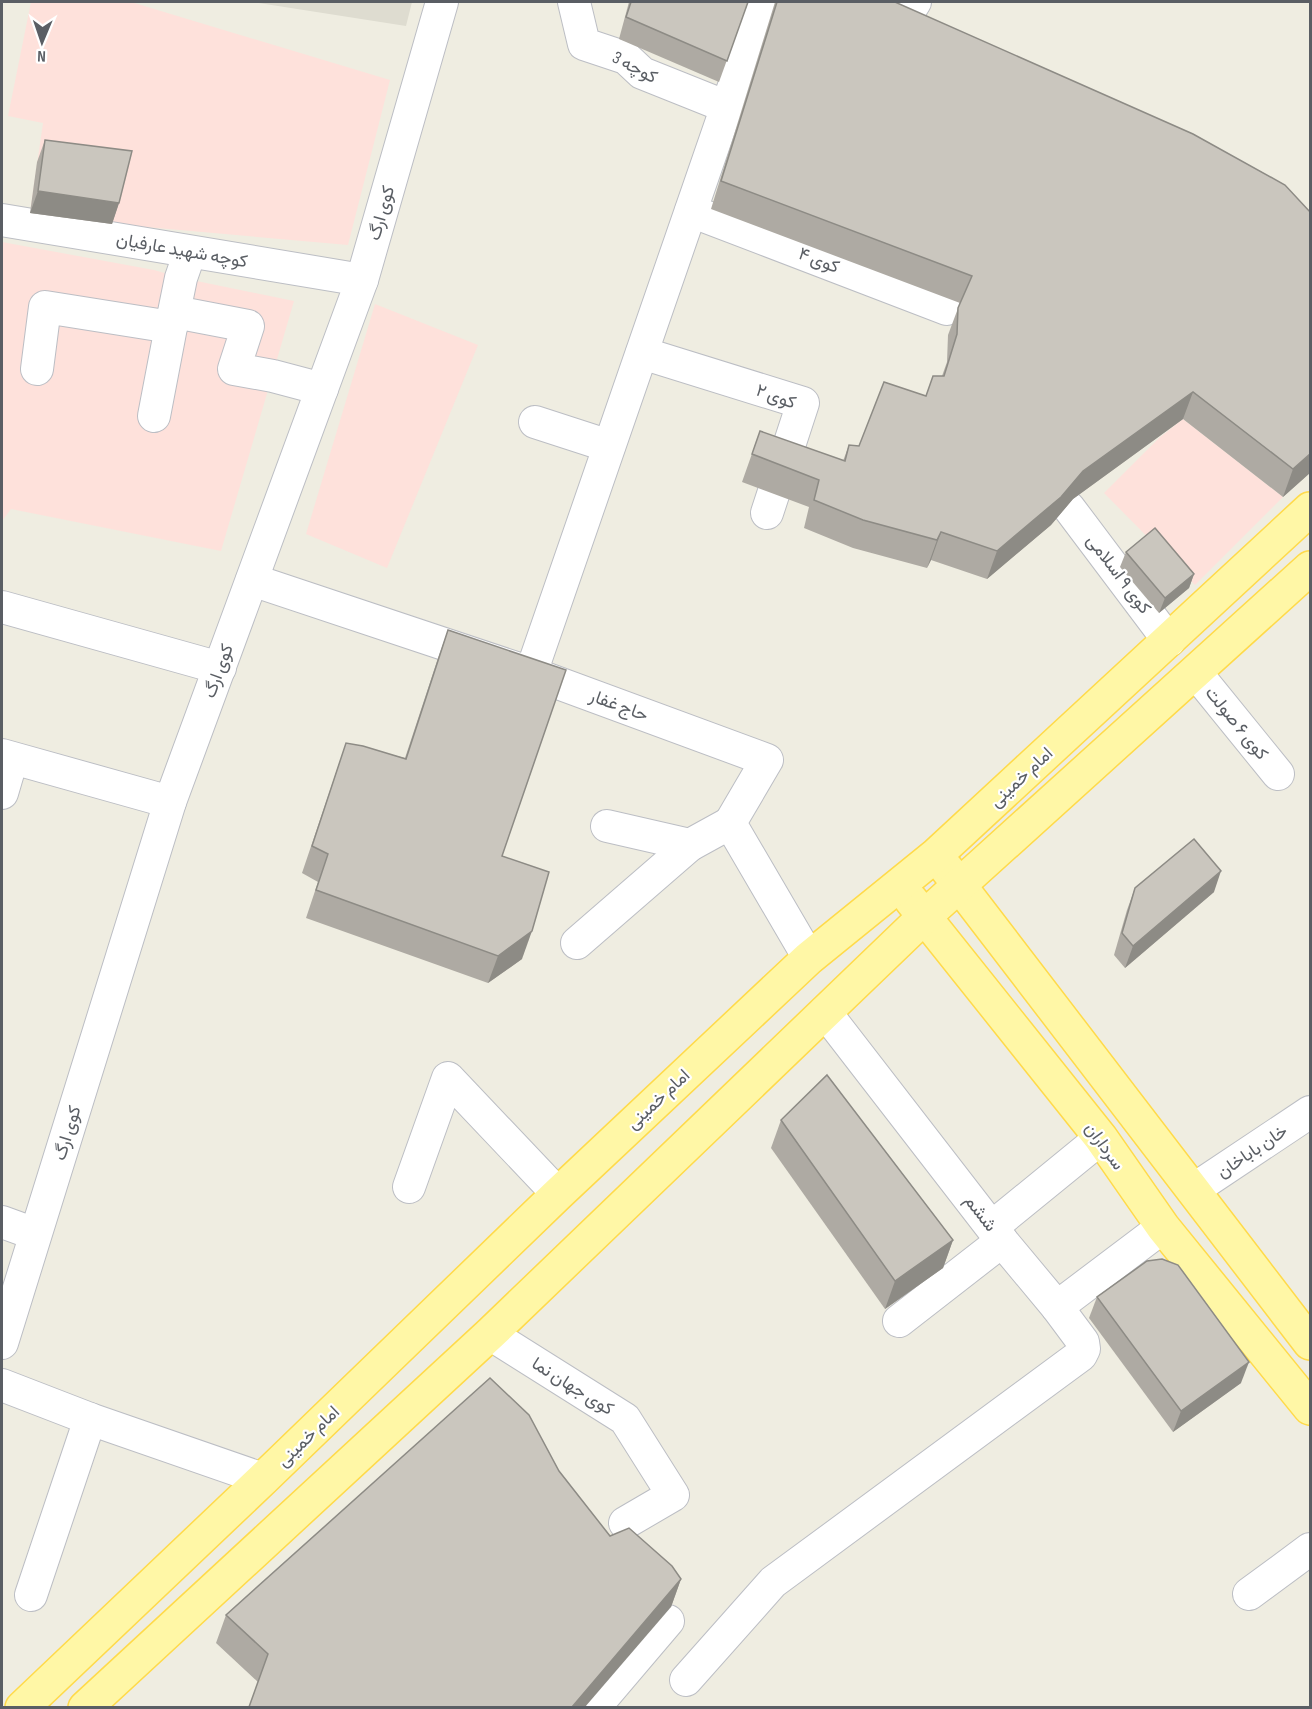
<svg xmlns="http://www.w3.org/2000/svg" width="1312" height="1709" font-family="'Sofia Sans Condensed',Vazirmatn,sans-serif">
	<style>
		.education { fill: #dedcd0 }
		.medical { fill: #fee1db }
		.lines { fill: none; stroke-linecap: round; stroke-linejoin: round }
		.minor-casing { stroke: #bcbec4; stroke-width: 34 }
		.major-casing { stroke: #ffda4a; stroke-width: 36 }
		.minor { stroke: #fff; stroke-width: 32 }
		.major { stroke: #fff7a6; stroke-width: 33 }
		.wall { fill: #aeaaa3 }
		.shaded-wall { fill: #8d8b85 }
		.building { fill: #cac6be; stroke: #8d8b85; stroke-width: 1.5 }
		.labels { text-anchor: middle; stroke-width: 4.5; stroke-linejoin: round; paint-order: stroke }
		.street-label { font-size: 18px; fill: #5a5e64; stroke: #fff }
	</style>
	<rect width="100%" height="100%" fill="#efede1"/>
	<path class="education" d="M253 2H412L406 26Z"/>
	<g class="medical">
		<path d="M31 2H131L390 80 348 245 112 224 30 213 43 123 8 116Z"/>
		<path d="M2 242 154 270 182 278 294 301 221 551 11 509 2 521Z"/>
		<path d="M375 304 478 345 387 568 306 534Z"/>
		<path d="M1183 419 1283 497 1195 585 1104 493 1159 438Z"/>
	</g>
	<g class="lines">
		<defs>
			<g id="minor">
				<path d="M574 2 584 44 626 58 642 73 727 107"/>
				<path d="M903 21 915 2"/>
				<path d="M691 211 947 309"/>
				<path d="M2 220 362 280"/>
				<path d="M175 312 248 326 234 369 273 376 322 389"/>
				<path d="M642 353 803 403 767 513"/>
				<path d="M37 369 45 307 171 327 181 278 190 252"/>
				<path d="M154 416 171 327"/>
				<path d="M535 422 609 446"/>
				<path d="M1069 508 1169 641"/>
				<path d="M252 580 531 673 767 760 730 823 809 958"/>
				<path d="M2 607 220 668"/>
				<path d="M531 673 763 2"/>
				<path d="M1196 673 1278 774"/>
				<path d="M2 755 170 802"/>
				<path d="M2 793 12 759"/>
				<path d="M607 826 690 845"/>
				<path d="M577 943 690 845 730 823"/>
				<path d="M825 1012 1002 1241 1057 1307 1163 1227"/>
				<path d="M409 1187 448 1078 558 1194"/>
				<path d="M1193 1190 1310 1112"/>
				<path d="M2 1222 35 1234"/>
				<path d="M992 1227 1101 1138"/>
				<path d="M899 1321 1002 1241"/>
				<path d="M490 1334 625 1419 673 1495 625 1523"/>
				<path d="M2 1343 170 802 362 280 442 2"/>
				<path d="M2 1385 90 1419 263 1479"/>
				<path d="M1249 1594 1310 1549"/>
				<path d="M31 1595 90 1419"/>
				<path d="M686 1680 773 1582 1081 1355 1084 1349 1083 1342 1057 1307"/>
				<path d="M594 1708 668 1621"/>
			</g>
			<g id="major">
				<path d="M946 868 1310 1343"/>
				<path d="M911 900 1101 1138 1163 1227 1310 1408"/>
				<path d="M22 1708 263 1479 558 1194 809 958 936 855 1310 509"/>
				<path d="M85 1708 490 1334 923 918 1310 568"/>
			</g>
		</defs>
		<use href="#minor" class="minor-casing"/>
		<use href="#major" class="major-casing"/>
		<use href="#minor" class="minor"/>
		<use href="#major" class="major"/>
	</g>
	<g class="wall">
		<path d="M629 2H748L719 82 619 39Z"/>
		<path d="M775 2H895L1311 472 1283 497 1183 419 1073 499 1051 525 987 579 931 560 927 568 853 548 804 528 809 507 742 482 760 431 843 461 849 445 859 446 926 396 933 376H942L947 362 948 335 960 303 711 209Z"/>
		<path d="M45 140 119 203 112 224 30 213 37 162Z"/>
		<path d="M1126 552 1194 574 1189 588 1159 613 1120 567Z"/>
		<path d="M448 630 502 856 522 959 488 983 306 918 318 882 302 873 346 743 405 758 438 658Z"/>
		<path d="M1135 888 1214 892 1125 968 1114 955 1127 910Z"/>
		<path d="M781 1120 953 1240 943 1268 885 1309 771 1148Z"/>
		<path d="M1097 1297 1241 1383 1173 1432 1089 1318Z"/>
		<path d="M559 1471 610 1536 681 1579 671 1607 258 1682 216 1643 226 1615Z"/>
	</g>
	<g class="shaded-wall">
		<path d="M38 191 119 203 112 224 30 213Z"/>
		<path d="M1193 392 1183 419 1073 499 1051 525 987 579 997 551 1083 471Z"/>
		<path d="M1311 453V472L1283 497 1293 469Z"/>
		<path d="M941 532 931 560 927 568 937 540Z"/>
		<path d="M1194 574 1189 588 1159 613 1165 598Z"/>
		<path d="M1221 871 1214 892 1125 968 1133 946Z"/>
		<path d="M532 931 522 959 488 983 498 956Z"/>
		<path d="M953 1240 943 1268 885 1309 895 1281Z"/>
		<path d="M1249 1362 1241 1383 1173 1432 1181 1411Z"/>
		<path d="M681 1579 671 1607 585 1707H572Z"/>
	</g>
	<g class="building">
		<path d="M631 2H748L727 61 626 17Z"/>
		<path d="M777 2H895L1193 134 1285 185 1311 213V453L1293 469 1193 392 1083 471 1061 497 997 551 941 532 937 540 863 520 814 500 819 480 752 454 760 431 845 461 849 445 859 446 884 382 926 396 933 376H944L957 334 958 308 972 276 721 181Z"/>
		<path d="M45 140 132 151 119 203 38 191Z"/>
		<path d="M1155 528 1194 574 1165 598 1126 552Z"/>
		<path d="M448 630 566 670 502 856 549 872 532 931 498 956 316 890 328 854 312 846 346 743 363 746 406 759Z"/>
		<path d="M1194 839 1221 871 1133 946 1122 933 1135 888Z"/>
		<path d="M827 1075 953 1240 895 1281 781 1120Z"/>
		<path d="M1162 1259 1178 1265 1249 1362 1181 1411 1097 1297 1147 1261Z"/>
		<path d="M490 1378 529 1415 559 1471 610 1536 629 1528 672 1566 681 1579 572 1707H249L268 1654 226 1615Z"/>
	</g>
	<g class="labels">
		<g class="street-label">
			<text transform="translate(635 67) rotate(28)" y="6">کوچه 3</text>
			<text transform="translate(381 213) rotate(-74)" y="6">کوی ارگ</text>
			<text transform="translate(182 250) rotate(10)" y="6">کوچه شهید عارفیان</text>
			<text transform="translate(819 260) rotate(21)" y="6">کوی ۴</text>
			<text transform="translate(776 396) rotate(20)" y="6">کوی ۲</text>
			<text transform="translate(1119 574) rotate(53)" y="6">کوی ۹ اسلامی</text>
			<text transform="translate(218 671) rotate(-70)" y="6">کوی ارگ</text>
			<text transform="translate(619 705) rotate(20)" y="6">حاج غفار</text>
			<text transform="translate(1237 723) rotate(51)" y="6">کوی ۶ صولت</text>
			<text transform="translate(1021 777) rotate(-43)" y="6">امام خمینی</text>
			<text transform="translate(658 1099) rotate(-43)" y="6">امام خمینی</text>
			<text transform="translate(67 1133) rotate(-73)" y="6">کوی ارگ</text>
			<text transform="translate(1105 1146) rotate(54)" y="6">سرداران</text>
			<text transform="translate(1252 1151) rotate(-34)" y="6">خان باباخان</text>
			<text transform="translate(981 1213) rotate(52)" y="6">ششم</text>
			<text transform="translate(573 1386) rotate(32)" y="6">کوی جهان نما</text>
			<text transform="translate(308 1436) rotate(-44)" y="6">امام خمینی</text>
		</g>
	</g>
	<rect width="1312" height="1709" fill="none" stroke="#5a5e64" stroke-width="6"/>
	<g transform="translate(42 42) rotate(182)" stroke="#ffffff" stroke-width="4.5" paint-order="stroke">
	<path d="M0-4.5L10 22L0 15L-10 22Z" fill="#5a5e64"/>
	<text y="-9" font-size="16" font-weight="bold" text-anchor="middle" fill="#5a5e64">N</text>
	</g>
</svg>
